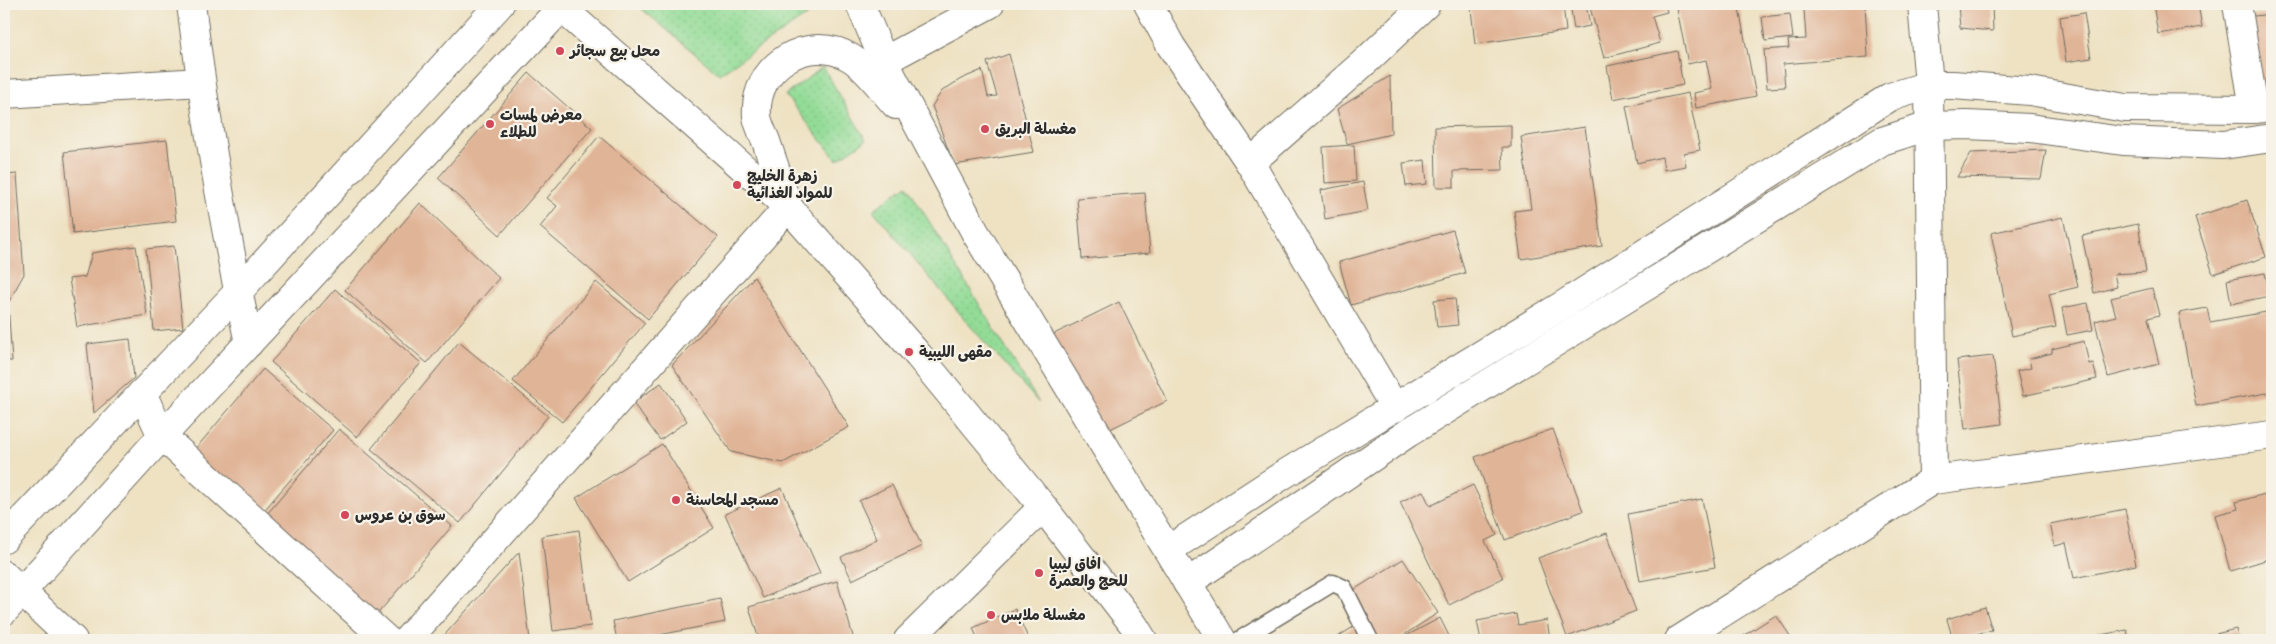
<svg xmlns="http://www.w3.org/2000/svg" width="2276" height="644" font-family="Pangolin,'Playpen Sans Arabic',sans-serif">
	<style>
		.green { fill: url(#green-dots); stroke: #5f8461 }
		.building { fill: #e0b496 }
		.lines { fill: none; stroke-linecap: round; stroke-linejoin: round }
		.service-casing { stroke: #6f6b60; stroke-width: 19 }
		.minor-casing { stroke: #6f6b60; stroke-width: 30 }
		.secondary-casing { stroke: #6f6b60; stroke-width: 30 }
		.primary-casing { stroke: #6f6b60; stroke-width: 30 }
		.service { stroke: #fff; stroke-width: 16 }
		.minor { stroke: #fff; stroke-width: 28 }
		.secondary { stroke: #fff; stroke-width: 28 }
		.primary { stroke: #fff; stroke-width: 28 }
		.poi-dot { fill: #d1495b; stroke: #f7f3e8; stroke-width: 2 }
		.labels { text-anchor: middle; stroke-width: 4.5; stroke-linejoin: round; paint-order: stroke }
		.poi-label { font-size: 15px; font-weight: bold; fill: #2b2b2b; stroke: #f7f3e8; text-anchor: start }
	</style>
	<defs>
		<pattern id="green-dots" width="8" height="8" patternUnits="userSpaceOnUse" patternTransform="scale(1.25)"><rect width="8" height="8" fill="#93dc97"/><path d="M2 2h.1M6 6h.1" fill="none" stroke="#7fbd82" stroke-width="1.8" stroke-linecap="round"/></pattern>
	</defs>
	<rect width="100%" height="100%" fill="#f7f3e8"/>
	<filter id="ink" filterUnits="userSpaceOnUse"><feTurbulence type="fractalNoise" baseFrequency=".02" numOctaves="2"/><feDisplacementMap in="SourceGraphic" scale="10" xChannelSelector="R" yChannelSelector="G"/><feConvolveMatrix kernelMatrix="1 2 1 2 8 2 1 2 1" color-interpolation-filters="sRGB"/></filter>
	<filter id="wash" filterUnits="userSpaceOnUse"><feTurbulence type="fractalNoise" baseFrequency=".0096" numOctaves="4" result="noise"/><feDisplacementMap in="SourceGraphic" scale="20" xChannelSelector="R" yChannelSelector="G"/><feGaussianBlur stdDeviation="1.12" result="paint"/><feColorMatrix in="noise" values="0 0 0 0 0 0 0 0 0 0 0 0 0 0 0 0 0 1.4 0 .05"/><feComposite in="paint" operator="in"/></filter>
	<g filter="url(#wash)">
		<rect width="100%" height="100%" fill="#eee2c3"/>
		<g class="green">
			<path d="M636 4H824L719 74Z"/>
			<path d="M823 67 866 140 837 160 785 95Z"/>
			<path d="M907 185 1039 403 972 328 873 210Z"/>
		</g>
		<g id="blocks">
			<g class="building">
				<path d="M1503 4H1563L1566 31 1475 44 1471 9Z"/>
				<path d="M1570 4H1586L1590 26 1574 29Z"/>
				<path d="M1589 4H1665L1667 12 1652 16 1660 43 1604 58Z"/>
				<path d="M1676 4H1738L1756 96 1696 108 1694 93 1712 89 1706 60 1688 64Z"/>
				<path d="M1838 4H1865L1868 57 1783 64 1785 87 1767 88 1764 50 1789 48 1788 40 1806 39 1804 9 1838 6Z"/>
				<path d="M1958 4H1992L1993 31 1960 28Z"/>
				<path d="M2153 4H2198L2202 27 2158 34Z"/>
				<path d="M2084 13 2091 58 2066 62 2060 17Z"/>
				<path d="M1790 14 1793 38 1765 41 1762 17Z"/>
				<path d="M2272 14V87L2259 89 2245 17Z"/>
				<path d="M1677 51 1683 85 1613 99 1607 66Z"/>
				<path d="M1009 54 1034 152 954 165 932 106 942 91 961 79 982 70 988 97 997 96 987 62Z"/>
				<path d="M529 73 592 128 500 235 438 178Z"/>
				<path d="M1390 76 1391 134 1347 144 1337 109Z"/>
				<path d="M1688 93 1700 150 1684 153 1686 166 1664 170 1662 157 1637 163 1626 106Z"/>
				<path d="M1511 125V147H1502L1503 170 1454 171V187H1436L1435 127Z"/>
				<path d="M1585 127 1602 246 1521 259 1514 211 1531 209 1521 137Z"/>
				<path d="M599 136 718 237 648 319 540 227 557 206 547 198Z"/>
				<path d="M167 140 176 221 73 234 64 152Z"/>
				<path d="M1354 145 1356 181 1325 183 1323 147Z"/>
				<path d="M2046 150 2041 179 1957 177 1971 153Z"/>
				<path d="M1425 160 1427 184 1406 186 1403 163Z"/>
				<path d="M17 174 24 274 8 303 12 361H4V175Z"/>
				<path d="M1363 182 1368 211 1325 219 1321 190Z"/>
				<path d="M1145 193 1150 253 1082 259 1077 198Z"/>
				<path d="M2247 200 2266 257 2213 274 2195 217Z"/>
				<path d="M420 203 499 278 427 363 345 290Z"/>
				<path d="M2063 217 2078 287 2049 294 2056 327 2012 336 1991 233Z"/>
				<path d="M2138 224 2146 272 2114 274 2117 287 2094 293 2082 236Z"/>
				<path d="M1453 230 1465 273 1351 305 1339 262Z"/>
				<path d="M136 246 147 315 77 327 69 279 85 277 92 253Z"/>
				<path d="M174 246 183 328 154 331 146 249Z"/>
				<path d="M2265 273 2270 296 2231 304 2227 280Z"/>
				<path d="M754 277 849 427 783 463 731 452 672 365Z"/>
				<path d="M596 282 645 323 562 422 513 381Z"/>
				<path d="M2152 288 2159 315 2148 318 2159 364 2108 377 2095 321 2116 316 2111 298Z"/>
				<path d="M335 289 421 363 357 437 271 362Z"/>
				<path d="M1455 298 1458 325 1437 327 1434 300Z"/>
				<path d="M1119 302 1167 401 1100 434 1052 335Z"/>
				<path d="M2088 303 2093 330 2067 335 2062 308Z"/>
				<path d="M2207 308 2210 322 2272 311V392L2196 406 2179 313Z"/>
				<path d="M130 339 134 378 94 413 87 344Z"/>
				<path d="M2084 341 2089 364 2093 363 2097 379 2023 396 2017 371 2031 368 2029 359 2052 353V349Z"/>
				<path d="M459 342 548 416 460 523 371 449Z"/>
				<path d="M1993 356 2002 424 1965 429 1957 360Z"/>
				<path d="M263 369 333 430 261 514 191 454Z"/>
				<path d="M661 383 687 421 660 440 633 403Z"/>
				<path d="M339 429 452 526 375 617 262 520Z"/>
				<path d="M1553 429 1583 511 1505 540 1475 457Z"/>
				<path d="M662 444 714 528 628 582 576 498Z"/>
				<path d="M892 485 922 546 852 580 841 557 877 539 859 501Z"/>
				<path d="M1473 485 1497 535 1485 541 1503 578 1449 605 1400 502 1423 491 1430 506Z"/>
				<path d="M782 488 820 573 763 598 725 514Z"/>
				<path d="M2272 492V558L2230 571 2215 515 2238 509 2236 502Z"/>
				<path d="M1702 499 1715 567 1640 581 1628 514Z"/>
				<path d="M2125 509 2136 565 2074 578 2066 543 2055 546 2050 524Z"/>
				<path d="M579 530 591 626 553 631 542 536Z"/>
				<path d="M1607 533 1636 611 1567 637 1538 558Z"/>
				<path d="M519 552 530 640H440Z"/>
				<path d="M1403 559 1438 613 1396 640H1337L1336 638 1369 617 1352 591Z"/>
				<path d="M837 581 854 640H759L749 607Z"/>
				<path d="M720 599 725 622 634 640H617L613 621Z"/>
				<path d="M1985 607 1992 630 1953 640 1947 619Z"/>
				<path d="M1015 609 1029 640H978L973 628Z"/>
				<path d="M1516 614 1518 625 1547 620 1550 640H1481L1477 621Z"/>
				<path d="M1776 615 1793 640H1737Z"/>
				<path d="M1440 618 1451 640H1406L1404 637Z"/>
				<path d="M2236 629 2239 640H2191Z"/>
				<path d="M2127 630 2129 640H2096L2095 636Z"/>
			</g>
		</g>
	</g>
	<g filter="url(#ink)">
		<use href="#blocks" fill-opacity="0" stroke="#6f6b60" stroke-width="1"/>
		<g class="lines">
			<defs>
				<path id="service" d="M1239 640 1333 583 1344 588 1370 640"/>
				<g id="minor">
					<path d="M191 4C205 118 225 231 249 343"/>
					<path d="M1148 4 1171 46 1250 163 1395 408"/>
					<path d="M1922 4 1929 85 1933 480"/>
					<path d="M2237 4 2254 109"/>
					<path d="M884 61 990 4"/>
					<path d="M4 94 201 82"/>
					<path d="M1250 163 1368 59 1426 4"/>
					<path d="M142 393 162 436 387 640"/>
					<path d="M4 539 238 292 500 4"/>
					<path d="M4 575 73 640"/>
					<path d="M4 611 162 436 561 8"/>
					<path d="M407 640 788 207"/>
					<path d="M908 640 1043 507"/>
					<path d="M1679 640 1933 480 2272 435"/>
				</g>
				<g id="secondary">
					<path d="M1168 550 1283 475 1563 305 1890 97 1929 85H1953L2030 91 2125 108 2254 109 2272 107"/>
					<path d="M1187 583 1408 433 1882 141 1929 126 1967 125 2030 128 2123 141 2223 145 2272 138"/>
				</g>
				<g id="primary">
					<path d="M557 4 788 207 919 356 1043 507 1133 624 1143 640"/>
					<path d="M860 4 884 61 975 232 1222 640"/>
					<path d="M788 206C781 185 773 163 766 141 763 134 758 124 757 116 753 66 808 32 851 58 868 69 882 90 896 105"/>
				</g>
			</defs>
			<use href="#service" class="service-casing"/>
			<use href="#minor" class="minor-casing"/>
			<use href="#secondary" class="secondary-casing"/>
			<use href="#primary" class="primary-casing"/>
			<use href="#service" class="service"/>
			<use href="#minor" class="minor"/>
			<use href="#secondary" class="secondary"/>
			<use href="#primary" class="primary"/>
		</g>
	</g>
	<g class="poi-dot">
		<circle cx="560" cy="51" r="5"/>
		<circle cx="490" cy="124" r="5"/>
		<circle cx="985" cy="129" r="5"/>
		<circle cx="737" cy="185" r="5"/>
		<circle cx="909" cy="352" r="5"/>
		<circle cx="676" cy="500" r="5"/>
		<circle cx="345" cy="515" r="5"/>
		<circle cx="1039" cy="573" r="5"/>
		<circle cx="991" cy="615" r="5"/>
	</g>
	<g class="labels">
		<g class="poi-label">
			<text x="570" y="56">محل بيع سجائر</text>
			<text x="500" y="120">معرض لمسات<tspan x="500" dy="17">للطلاء</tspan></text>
			<text x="995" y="134">مغسلة البريق</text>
			<text x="747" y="181">زهرة الخليج<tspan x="747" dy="17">للمواد الغذائية</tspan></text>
			<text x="919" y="357">مقهى الليبية</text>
			<text x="686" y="505">مسجد المحاسنة</text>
			<text x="355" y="520">سوق بن عروس</text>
			<text x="1049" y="569">افاق ليبيا<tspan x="1049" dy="17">للحج والعمرة</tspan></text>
			<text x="1001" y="620">مغسلة ملابس</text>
		</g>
	</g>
	<rect width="2276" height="644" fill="none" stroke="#f7f3e8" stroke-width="20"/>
</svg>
